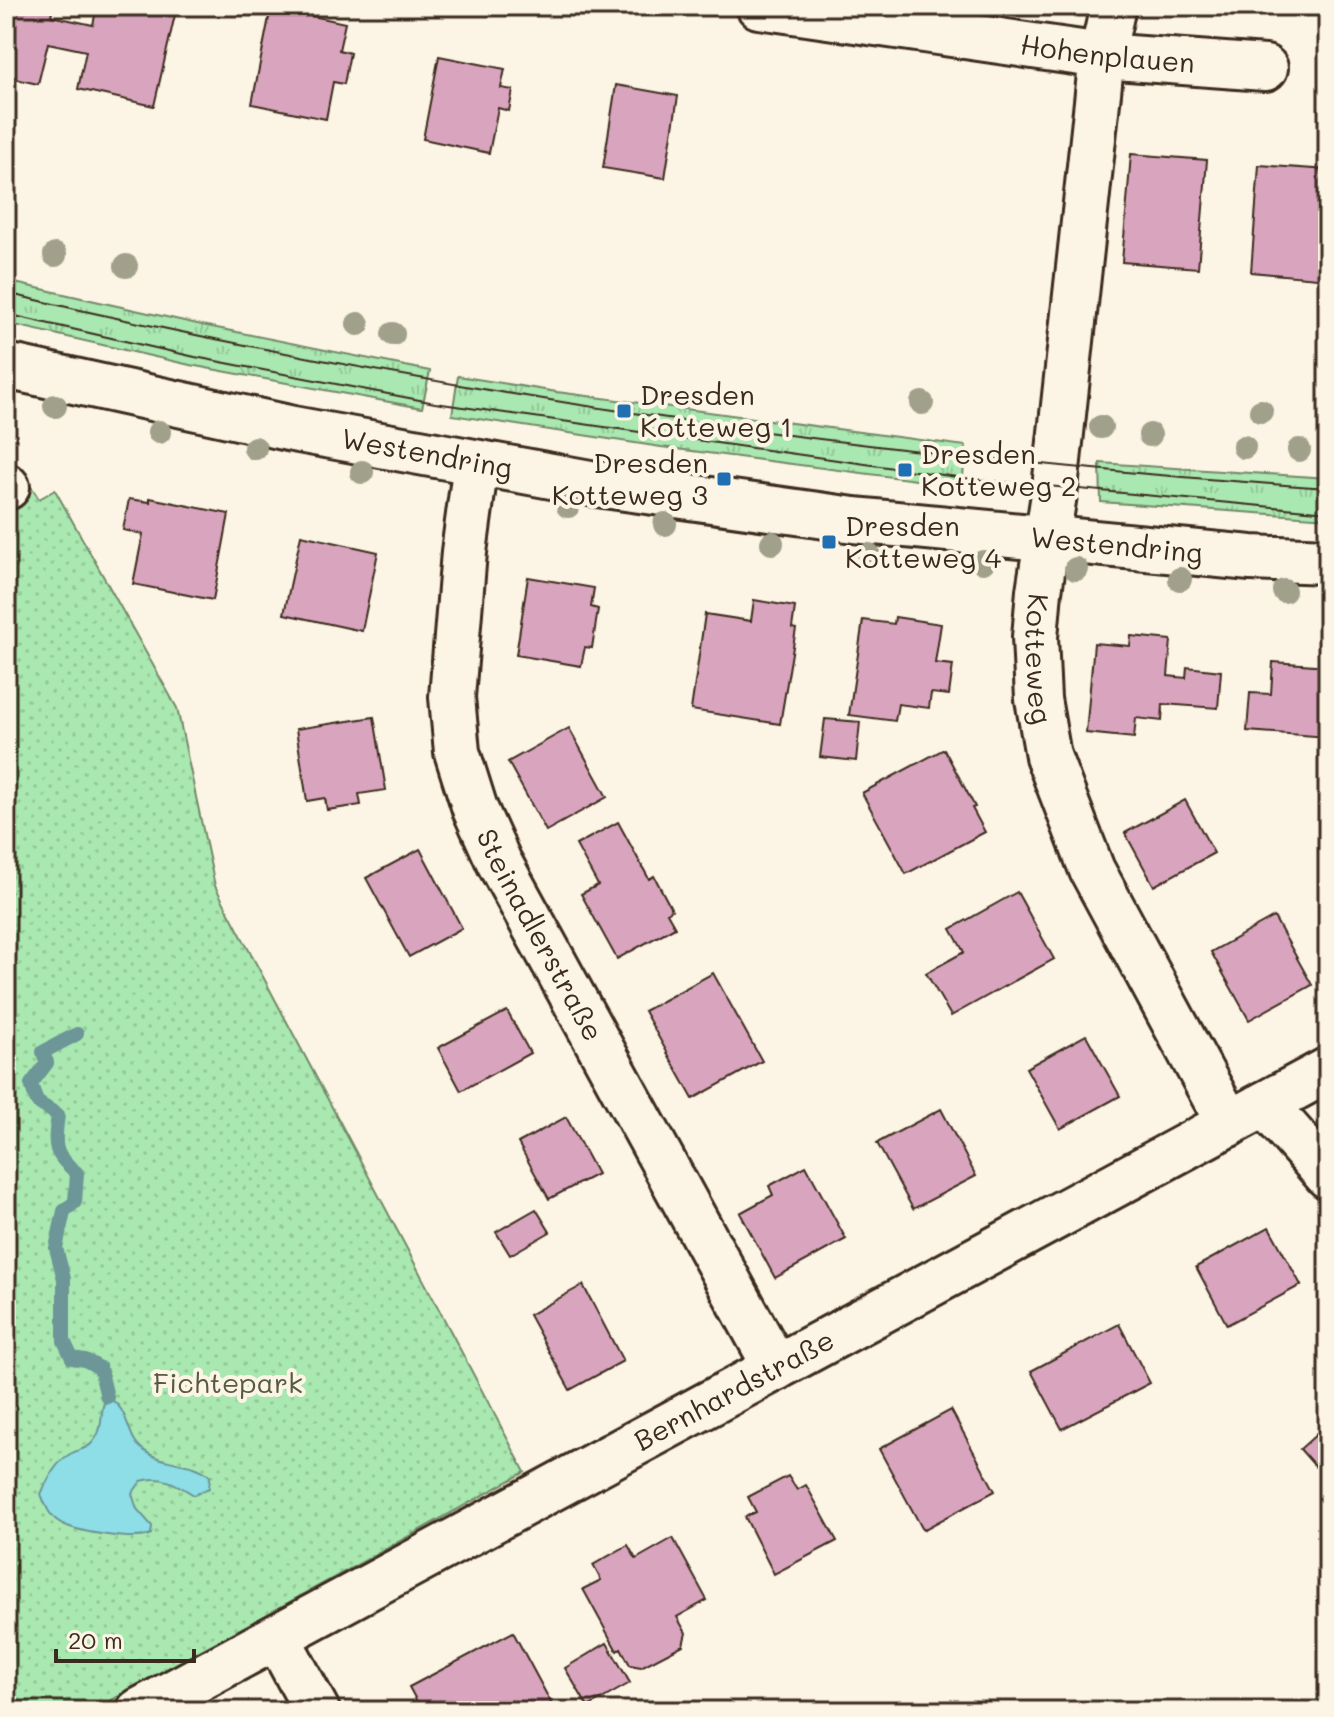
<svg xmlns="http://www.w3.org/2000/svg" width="1334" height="1717" font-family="Mali,sans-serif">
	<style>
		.grass { fill: url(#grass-tufts); stroke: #728967; stroke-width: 2 }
		.park { fill: url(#park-dots); stroke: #728967; stroke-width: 2 }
		.water { fill: #8ddee7; stroke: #6c9697; stroke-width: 2 }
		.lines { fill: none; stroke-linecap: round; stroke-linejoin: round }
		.stream { stroke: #6c9697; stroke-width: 14 }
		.building { fill: #d9a5be; stroke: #3b2a1e; stroke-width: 2 }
		.minor-casing { stroke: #3b2a1e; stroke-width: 50 }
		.tertiary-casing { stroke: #3b2a1e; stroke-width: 50 }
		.minor { stroke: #fcf5e5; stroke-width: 44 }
		.tertiary { stroke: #fcf5e5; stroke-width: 44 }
		.tram { stroke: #3b2a1e; stroke-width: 2 }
		.tree { fill: #a1a08b }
		.poi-dot { fill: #1f6fb2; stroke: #fcf5e5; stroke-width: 3 }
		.labels { text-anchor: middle; stroke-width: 8; stroke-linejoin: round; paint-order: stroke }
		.street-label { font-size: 28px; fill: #3b2a1e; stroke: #fcf5e5 }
		.poi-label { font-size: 28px; fill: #3b2a1e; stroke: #fcf5e5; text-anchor: start }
		.park-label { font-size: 28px; fill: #565a42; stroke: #fcf5e5 }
	</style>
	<defs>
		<pattern id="grass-tufts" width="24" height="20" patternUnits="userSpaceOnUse" patternTransform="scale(2)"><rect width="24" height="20" fill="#a9e8b0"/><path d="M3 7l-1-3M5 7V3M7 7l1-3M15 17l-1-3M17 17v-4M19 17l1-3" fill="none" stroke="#92c797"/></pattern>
		<pattern id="park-dots" width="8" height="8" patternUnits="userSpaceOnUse" patternTransform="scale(2)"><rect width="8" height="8" fill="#a9e8b0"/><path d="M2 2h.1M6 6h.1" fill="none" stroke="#92c797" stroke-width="1.8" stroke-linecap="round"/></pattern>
	</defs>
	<rect width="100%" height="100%" fill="#fcf5e5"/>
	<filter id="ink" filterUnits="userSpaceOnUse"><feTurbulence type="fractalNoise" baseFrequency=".0125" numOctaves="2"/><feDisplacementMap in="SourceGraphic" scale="16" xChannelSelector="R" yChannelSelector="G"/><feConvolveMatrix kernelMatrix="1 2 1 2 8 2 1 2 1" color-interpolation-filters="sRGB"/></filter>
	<g filter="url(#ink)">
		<g class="grass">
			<path d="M6 281 202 325 430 371 422 408 190 365 6 323Z"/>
			<path d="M458 376 557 392 966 446 962 486 661 447 452 415Z"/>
			<path d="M1100 463 1328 478V518L1101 502Z"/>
		</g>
		<path class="park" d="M22 472 39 499 55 490 177 708 215 886 525 1472 92 1711H6V482Z"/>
		<path class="water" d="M107 1397C130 1408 126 1436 141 1448 163 1467 191 1459 210 1476L209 1488 194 1495C175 1483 163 1475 141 1481L132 1494 137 1509 152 1526 151 1534C136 1542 79 1532 63 1524 50 1518 46 1507 41 1494 48 1479 55 1463 70 1454 77 1450 87 1449 92 1443 107 1426 97 1411 107 1397Z"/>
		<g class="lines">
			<path class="stream" d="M77 1034 43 1052 47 1063 31 1084 37 1102 58 1115C54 1145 52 1153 77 1173L75 1202 64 1211 56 1248 64 1279V1341L72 1358 85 1360 100 1368 107 1397"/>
		</g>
		<g class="building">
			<path d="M6 6H53L51 16 93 25 97 6H177L154 106 78 89 86 51 48 43 38 84 6 77Z"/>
			<path d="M271 7 345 23 339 50 350 53 344 84 333 82 326 119 252 104Z"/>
			<path d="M439 56 505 69 501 88 513 90 509 111 498 108 489 153 423 139Z"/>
			<path d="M616 85 678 96 665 178 603 168Z"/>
			<path d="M1131 154 1207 160 1198 268 1122 262Z"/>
			<path d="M1259 165 1328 170V279L1251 272Z"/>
			<path d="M150 498 229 514 213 600 133 584 143 534 123 530 129 499 150 502Z"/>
			<path d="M301 535 378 552 362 631 284 614Z"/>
			<path d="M528 577 594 588 591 607 598 609 592 648 585 647 581 666 516 655Z"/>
			<path d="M754 600 795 607 792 628 796 629 780 724 691 710 705 614 751 621Z"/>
			<path d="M895 617 941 624 935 663 953 665 949 695 931 693 929 708 898 704 895 721 849 715 863 620 894 624Z"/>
			<path d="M1131 636 1171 640 1168 676 1186 678 1187 667 1221 671 1218 708 1163 704 1162 721 1136 718 1134 738 1086 733 1094 643 1130 646Z"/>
			<path d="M1273 662 1328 666V737L1247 731 1250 693 1271 694Z"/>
			<path d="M374 717 386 790 359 794 361 805 327 810 325 798 307 801 296 729Z"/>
			<path d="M825 719 860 722 856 761 820 757Z"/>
			<path d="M569 728 607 797 546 831 508 762Z"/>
			<path d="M944 749 975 807 972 808 985 832 906 874 862 793Z"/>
			<path d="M1185 800 1214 853 1154 886 1125 833Z"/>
			<path d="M618 822 649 879 654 876 672 910 667 913 675 927 617 959 581 894 598 885 576 845Z"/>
			<path d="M420 849 462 928 409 957 366 878Z"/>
			<path d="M1017 892 1054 959 951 1016 926 973 964 952 951 929Z"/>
			<path d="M1274 917 1312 985 1249 1020 1211 952Z"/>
			<path d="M713 973 762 1061 693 1099 644 1011Z"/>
			<path d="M507 1011 530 1053 461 1091 438 1048Z"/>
			<path d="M1086 1035 1120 1096 1060 1129 1026 1068Z"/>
			<path d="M941 1109 976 1176 913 1209 877 1143Z"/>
			<path d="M566 1117 597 1174 549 1199 518 1143Z"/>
			<path d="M806 1166 846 1239 775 1278 740 1213 773 1195 769 1186Z"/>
			<path d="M536 1209 550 1232 510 1255 496 1232Z"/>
			<path d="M1269 1227 1301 1285 1227 1325 1196 1267Z"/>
			<path d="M583 1285 623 1361 570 1390 529 1315Z"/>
			<path d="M1119 1324 1150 1383 1062 1429 1031 1371Z"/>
			<path d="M951 1410 995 1491 923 1530 879 1449Z"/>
			<path d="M1328 1424V1481L1300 1449Z"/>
			<path d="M788 1476 797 1490 806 1485 837 1541 774 1574 745 1517 756 1512 748 1497Z"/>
			<path d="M673 1538 707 1600 677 1617 686 1633 683 1645 641 1667 630 1665 621 1648 617 1651 583 1589 601 1580 593 1565 628 1545 636 1559Z"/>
			<path d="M513 1632 555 1710 422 1711 409 1687Z"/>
			<path d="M607 1643 630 1683 588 1707 565 1668Z"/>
		</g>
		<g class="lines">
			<defs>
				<g id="minor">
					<path id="s1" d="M759 6 1102 56 1265 68"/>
					<path id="s2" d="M1113 6 1102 56 1055 488 1039 591 1035 637 1038 699 1048 756 1092 870 1229 1124"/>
					<path id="s3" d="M476 463 464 552 452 697 457 752 475 809 499 862 776 1368"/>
					<path d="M6 486 7 487"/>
					<path d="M1265 1104 1328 1176"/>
					<path d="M277 1637 317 1711"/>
					<path id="s4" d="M139 1711 1328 1070"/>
				</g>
				<g id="tertiary">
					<path id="s5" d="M6 366 293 429 590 483 854 520 1251 558 1328 561"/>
				</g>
			</defs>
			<use href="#minor" class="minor-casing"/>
			<use href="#tertiary" class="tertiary-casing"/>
			<use href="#minor" class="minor"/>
			<use href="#tertiary" class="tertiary"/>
			<g class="tram">
				<path d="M6 293C440 395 883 458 1328 488"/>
				<path d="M6 314 195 357 435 403 971 479 1328 512"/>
			</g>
		</g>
		<g class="tree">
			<circle cx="55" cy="255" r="12"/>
			<circle cx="126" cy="266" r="12"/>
			<circle cx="358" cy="324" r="12"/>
			<circle cx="393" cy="334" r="12"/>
			<circle cx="922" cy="403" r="12"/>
			<circle cx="55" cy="406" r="12"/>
			<circle cx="1261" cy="411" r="12"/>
			<circle cx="1101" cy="427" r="12"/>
			<circle cx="159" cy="432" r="12"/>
			<circle cx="1150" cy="435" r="12"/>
			<circle cx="1244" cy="447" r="12"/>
			<circle cx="255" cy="448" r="12"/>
			<circle cx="1299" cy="450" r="12"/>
			<circle cx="362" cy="472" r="12"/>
			<circle cx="568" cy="506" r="12"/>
			<circle cx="665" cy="524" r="12"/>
			<circle cx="772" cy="543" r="12"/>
			<circle cx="869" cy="555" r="12"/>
			<circle cx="983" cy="562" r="12"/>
			<circle cx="1076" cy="569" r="12"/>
			<circle cx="1180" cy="579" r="12"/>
			<circle cx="1284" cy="591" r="12"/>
		</g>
	</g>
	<g class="poi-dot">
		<rect x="616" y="403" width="16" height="16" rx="4"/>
		<rect x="897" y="462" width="16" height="16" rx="4"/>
		<rect x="716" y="471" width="16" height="16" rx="4"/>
		<rect x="821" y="534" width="16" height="16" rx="4"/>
	</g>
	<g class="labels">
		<g class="street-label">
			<text dy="10" stroke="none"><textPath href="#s1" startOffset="352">Hohenplauen</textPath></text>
			<text dy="10" stroke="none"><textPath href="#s5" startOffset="430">Westendring</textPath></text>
			<text dy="10" stroke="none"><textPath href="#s5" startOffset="1126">Westendring</textPath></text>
			<text dy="10" stroke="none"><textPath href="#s2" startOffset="658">Kotteweg</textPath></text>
			<text dy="10" stroke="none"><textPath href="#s3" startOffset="492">Steinadlerstraße</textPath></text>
			<text dy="10" stroke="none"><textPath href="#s4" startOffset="676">Bernhardstraße</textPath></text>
		</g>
		<g class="poi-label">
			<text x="640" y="405">Dresden<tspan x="640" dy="32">Kotteweg 1</tspan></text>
			<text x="921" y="464">Dresden<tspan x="921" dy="32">Kotteweg 2</tspan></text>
			<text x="708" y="473" text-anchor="end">Dresden<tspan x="708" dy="32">Kotteweg 3</tspan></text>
			<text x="845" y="536">Dresden<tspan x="845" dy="32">Kotteweg 4</tspan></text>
		</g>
		<g class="park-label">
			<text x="228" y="1393">Fichtepark</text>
		</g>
	</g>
	<rect width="1334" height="1717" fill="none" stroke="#fcf5e5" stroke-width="32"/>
	<rect x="16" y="16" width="1302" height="1685" fill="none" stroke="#3b2a1e" stroke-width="3" filter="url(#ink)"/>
	<path d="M56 1649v12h138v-12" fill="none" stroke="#3b2a1e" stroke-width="4"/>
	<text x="68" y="1649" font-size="24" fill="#3b2a1e" stroke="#fcf5e5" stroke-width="6" paint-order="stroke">20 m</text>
</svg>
